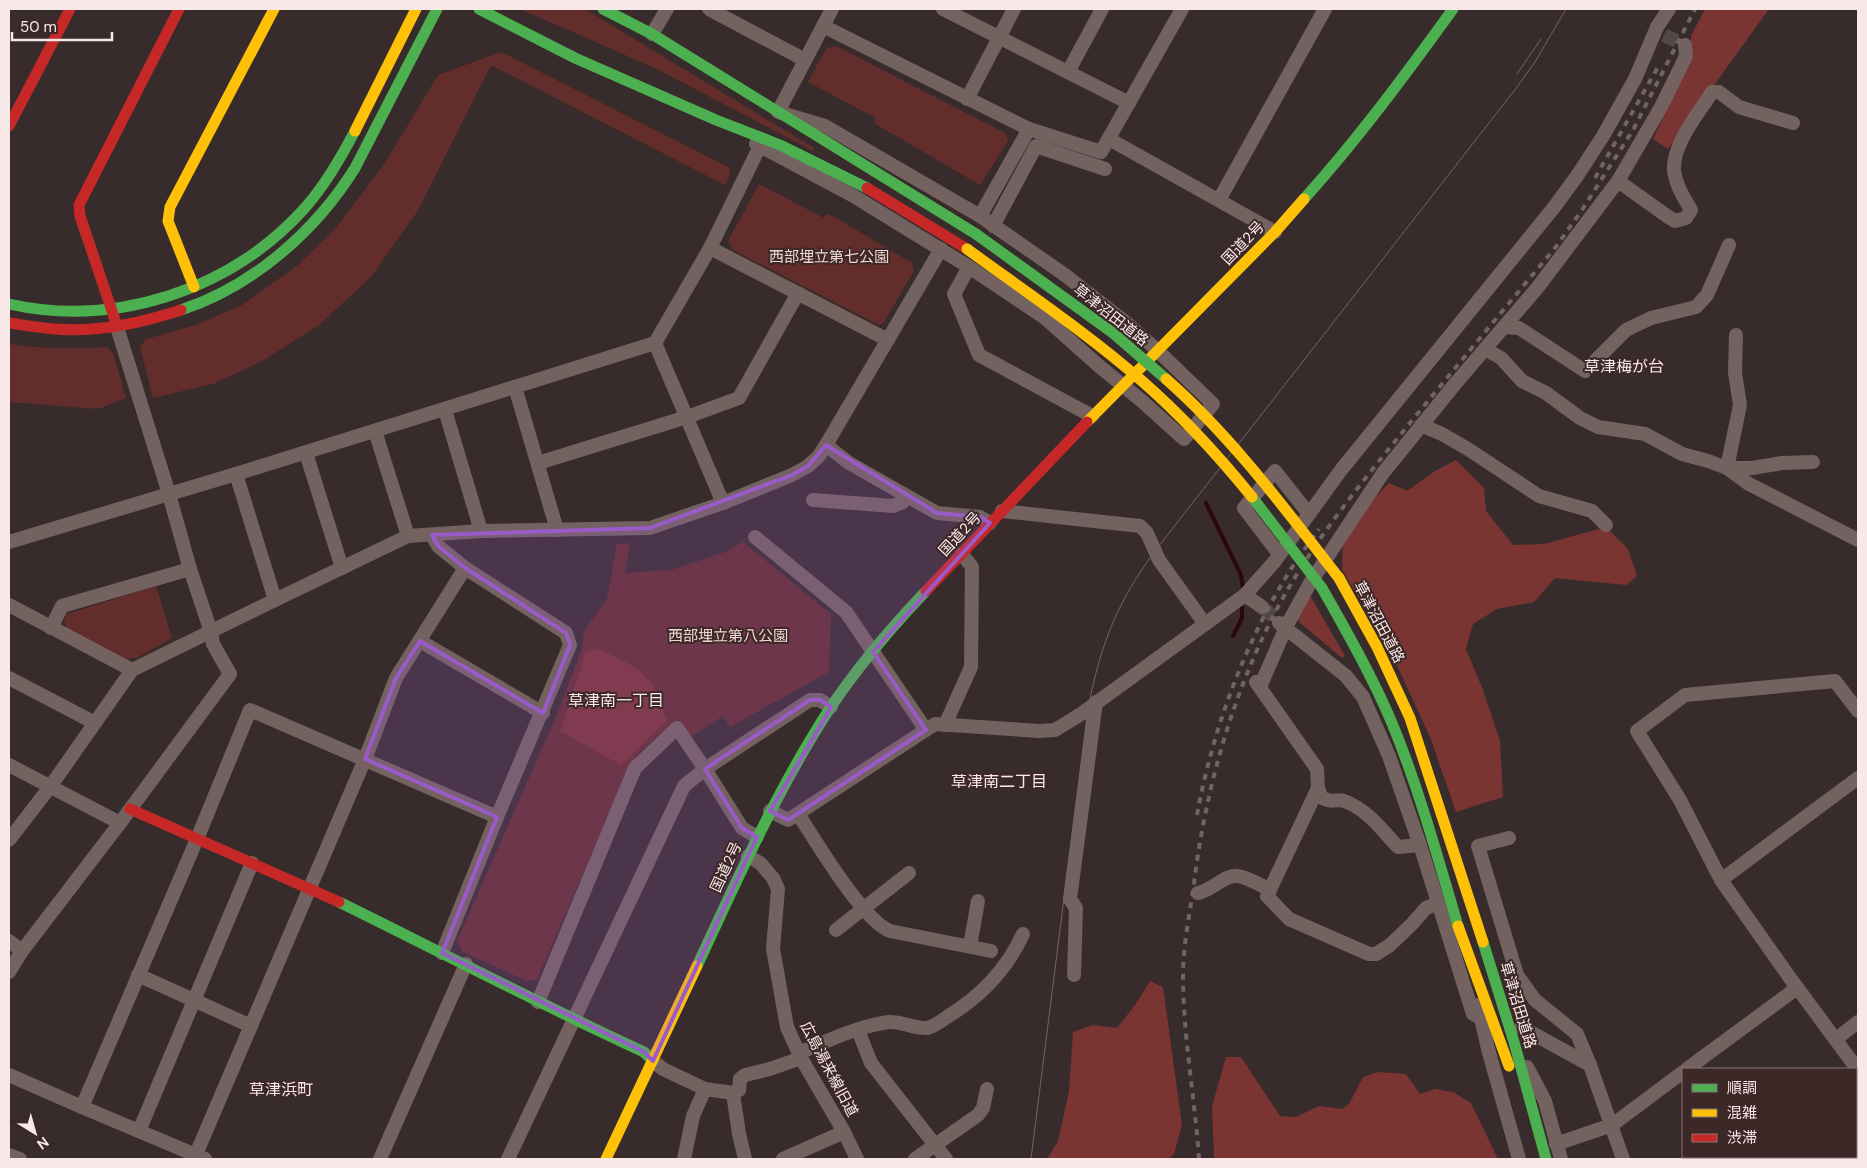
<svg xmlns="http://www.w3.org/2000/svg" width="1867" height="1168" font-family="'DM Sans','Noto Sans JP',sans-serif">
	<style>
		.green { fill: #632d2b }
		.forest { fill: #7a3432 }
		.lines { fill: none; stroke-linecap: round; stroke-linejoin: round }
		.stream { stroke: #2b0708; stroke-width: 4 }
		.street-tunnel { stroke: #544847; stroke-width: 14; stroke-dasharray: 14 7; stroke-linecap: butt }
		.street { stroke: #736260; stroke-width: 14 }
		.fast { stroke: #4caf50; stroke-width: 11 }
		.slow { stroke: #ffc107; stroke-width: 11 }
		.jam { stroke: #c62828; stroke-width: 11 }
		.tram { stroke: #726463; stroke-width: 1 }
		.rail { stroke: #726463; stroke-width: 4; stroke-dasharray: 6 6; stroke-linecap: butt }
		.fast-bridge { stroke: #4caf50; stroke-width: 11 }
		.slow-bridge { stroke: #ffc107; stroke-width: 11 }
		.marked { fill: #9a5bc9; fill-opacity: 0.2; stroke: #9a5bc9; stroke-width: 4; stroke-linejoin: round }
		.labels { text-anchor: middle; stroke-width: 4; stroke-linejoin: round; paint-order: stroke }
		.street-label { font-size: 15px; fill: #f8e9e8; stroke: #3c2826 }
		.park-label { font-size: 15px; fill: #f0d7d5; stroke: #3c2826 }
		.neighbourhood-label { font-size: 16px; fill: #f8e9e8; stroke: #3c2826 }
	</style>
	<rect width="100%" height="100%" fill="#372c2b"/>
	<g class="green">
		<path d="M520 9H585L814 148 813 151 657 69Z"/>
		<path d="M836 46 1005 133 1008 141 980 185 874 123 876 118 808 82 826 48Z"/>
		<path d="M501 52 730 168V173L725 185 491 65 417 212 371 277 319 325 264 360 213 384 153 398 140 347 146 339 196 325 242 305 298 265 335 229 385 163 438 75Z"/>
		<path d="M759 184 824 218 827 214 833 216 912 263 914 271 884 322 879 325 733 250 728 241Z"/>
		<path d="M9 344C42 349 74 349 107 347L113 353 126 398 98 409 9 402Z"/>
		<path d="M743 542 831 614 829 672 730 727 723 716 691 737 678 719 638 754 628 769 537 980 527 981 463 952 457 941 555 719 582 649 584 631 607 599 617 544 630 543 625 573 671 570 725 552Z"/>
		<path d="M156 586 172 638 137 658H125L67 628 64 621 67 614Z"/>
	</g>
	<g class="forest">
		<path d="M1705 9H1769L1668 149 1653 139 1691 59V36Z"/>
		<path d="M1456 460 1484 488 1486 511 1513 545 1544 544 1606 527 1628 549 1637 576 1626 585 1555 578 1534 602 1497 609 1473 624 1466 649 1483 690 1500 741 1503 797 1456 812 1430 737 1387 644 1342 570 1343 541 1367 505 1389 483 1407 491 1435 471Z"/>
		<path d="M1311 597 1345 656 1342 658 1299 622 1297 618 1307 600Z"/>
		<path d="M596 649C617 656 639 667 652 684 659 694 662 709 667 720L621 765 560 731 586 652Z"/>
		<path d="M1150 981 1163 987 1182 1125 1174 1154 1168 1159H1047L1058 1141 1069 1091 1073 1032 1093 1025 1117 1028 1135 1005Z"/>
		<path d="M1226 1057H1241L1280 1116 1296 1117 1319 1106 1342 1109 1349 1104 1363 1077 1378 1072 1406 1074 1420 1094 1435 1089 1453 1092 1471 1103 1498 1159H1214L1212 1106Z"/>
	</g>
	<g class="lines">
		<g class="stream">
			<path d="M1206 503 1241 575 1243 588"/>
			<path d="M1233 636 1242 618V607"/>
		</g>
		<g class="street-tunnel">
			<path d="M1664 35 1685 45"/>
			<path d="M1262 607 1279 622"/>
		</g>
		<g class="street">
			<path d="M709 9 805 60"/>
			<path d="M943 9 1129 103"/>
			<path d="M823 26 1029 129 1101 152 1182 9"/>
			<path d="M652 34 667 9"/>
			<path d="M1068 72 1102 9"/>
			<path d="M967 99 1014 9"/>
			<path d="M1109 139 1275 232"/>
			<path d="M756 144 852 195 969 267 1045 318 1099 366 1143 402 1184 439 1213 404 1158 351 1129 325 1065 275 980 216 825 126 778 112 832 9"/>
			<path d="M1618 181 1667 216 1675 221 1686 218 1691 210C1684 198 1676 185 1674 171 1672 144 1699 113 1712 92H1719L1739 107 1793 123"/>
			<path d="M1219 200 1325 9"/>
			<path d="M980 216 1029 129"/>
			<path d="M993 226 1036 146 1105 169"/>
			<path d="M710 248 888 340"/>
			<path d="M969 267 954 294 979 355 1092 416"/>
			<path d="M1504 327 1519 328 1585 371 1626 330 1651 318 1696 307 1707 295 1729 245"/>
			<path d="M1736 335 1735 373 1740 405 1727 468 1749 484 1858 540"/>
			<path d="M655 343 723 503"/>
			<path d="M1485 349 1501 358 1522 381 1546 393 1580 418 1598 427 1645 434 1682 454 1708 461 1727 468H1752L1782 463 1813 462"/>
			<path d="M515 387 557 530"/>
			<path d="M445 410 481 531"/>
			<path d="M1421 425 1442 434 1468 449 1539 496 1592 511 1606 525"/>
			<path d="M375 431 408 536"/>
			<path d="M826 445 849 463 937 513 980 517 990 523"/>
			<path d="M306 453 342 568"/>
			<path d="M538 463 687 417 739 398 798 293"/>
			<path d="M236 474 275 600"/>
			<path d="M813 500 893 506 903 502 907 497"/>
			<path d="M1002 511 1140 526 1147 533 1159 560 1205 624"/>
			<path d="M432 535 438 546 465 568 566 633 570 645 497 817 442 953"/>
			<path d="M755 537 846 612 926 730"/>
			<path d="M9 542 236 474 655 343 710 248 760 146"/>
			<path d="M1279 554 1244 508 1275 471 1309 514"/>
			<path d="M1245 595 1262 607"/>
			<path d="M9 605 132 670"/>
			<path d="M1279 623 1346 676 1363 697 1389 756 1420 845 1473 1014 1477 1016"/>
			<path d="M51 628 62 606 190 569"/>
			<path d="M420 641 543 713"/>
			<path d="M9 678 95 723"/>
			<path d="M1256 682 1317 769 1318 788 1322 798C1334 804 1336 798 1344 801 1367 809 1382 830 1398 847L1420 845"/>
			<path d="M1260 687 1286 627 1310 583 1383 473 1455 384 1538 287 1618 181 1661 107 1686 56 1685 45"/>
			<path d="M1858 711 1835 681 1685 695 1637 731 1680 800 1721 880 1790 978 1858 1070"/>
			<path d="M945 725 971 667 972 567 962 554"/>
			<path d="M9 765 120 823"/>
			<path d="M1318 788 1267 896 1289 919 1369 954H1376L1390 945 1412 924 1426 908 1438 903"/>
			<path d="M770 811 788 820 935 724 1039 731 1055 730 1081 714 1245 595 1275 561 1341 470 1555 206 1577 176 1603 136 1635 79 1657 27 1669 9"/>
			<path d="M798 814C816 841 862 920 890 931L991 951"/>
			<path d="M1509 838 1478 846 1517 975 1535 1000 1577 1034 1590 1065"/>
			<path d="M9 840 50 787 132 670 275 600 408 536 481 531 650 528 723 503 792 475 808 466 818 457 826 445 941 249"/>
			<path d="M748 856 760 863 773 878 778 889 773 949 787 1027 801 1058 844 1132 857 1159"/>
			<path d="M1721 880 1858 778"/>
			<path d="M1198 893C1211 891 1226 874 1237 876 1248 877 1260 885 1270 890"/>
			<path d="M836 930 909 873"/>
			<path d="M9 941 22 951"/>
			<path d="M970 946 978 901"/>
			<path d="M9 972 22 951 120 823 230 674 213 644 211 632 190 569 169 494 117 327"/>
			<path d="M138 975 251 1026"/>
			<path d="M1074 975 1076 908 1070 899 1096 702"/>
			<path d="M538 1002 635 768 677 728 705 769 742 828 757 837"/>
			<path d="M1478 1005 1488 1049 1519 1159"/>
			<path d="M1521 1027 1590 1065 1623 1159"/>
			<path d="M858 1030 871 1063 946 1159"/>
			<path d="M1836 1039 1858 1022"/>
			<path d="M799 1053C827 1041 858 1026 889 1022 901 1021 915 1029 927 1028 934 1027 941 1021 947 1017 980 997 1007 969 1023 934"/>
			<path d="M653 1061 663 1069 705 1089 693 1116 684 1159"/>
			<path d="M1527 1067 1545 1101 1561 1159"/>
			<path d="M1687 1069 1797 988"/>
			<path d="M9 1075 82 1107"/>
			<path d="M705 1089 733 1093 739 1134 745 1159"/>
			<path d="M733 1093 739 1090 740 1079 745 1075 770 1069 801 1058"/>
			<path d="M139 1131 252 863"/>
			<path d="M1556 1144 1612 1125 1683 1072"/>
			<path d="M9 1155 20 1159"/>
			<path d="M194 1159 365 759 396 678 465 568"/>
			<path d="M205 1159 82 1107 197 839 250 710 497 817"/>
			<path d="M380 1159 466 964"/>
			<path d="M508 1159 684 786 705 769 810 700H820L831 707"/>
			<path d="M783 1159 844 1132"/>
			<path d="M915 1159 978 1115 983 1108 987 1089"/>
		</g>
		<g class="fast">
			<path d="M479 9 575 58 716 120 780 145 867 188"/>
			<path d="M603 9 652 34 976 234"/>
			<path d="M1304 199C1358 139 1406 74 1453 9"/>
			<path d="M9 304C115 328 230 290 303 210 324 187 340 159 355 131"/>
			<path d="M181 310C253 286 315 232 355 168L437 9"/>
			<path d="M1322 588C1347 632 1372 676 1392 723 1419 789 1438 858 1458 926"/>
			<path d="M339 902C441 952 541 1005 644 1052L653 1061"/>
			<path d="M1483 942 1514 1042 1546 1159"/>
			<path d="M697 966C733 889 768 810 812 737 843 684 884 635 926 591"/>
		</g>
		<g class="slow">
			<path d="M355 131 416 9"/>
			<path d="M194 287 168 221 170 207 274 9"/>
			<path d="M1087 422 1275 232 1304 199"/>
			<path d="M1339 578 1377 647 1410 718 1483 942"/>
			<path d="M1458 926 1509 1066"/>
			<path d="M606 1159 697 966"/>
		</g>
		<g class="jam">
			<path d="M9 126 70 9"/>
			<path d="M867 188 967 249"/>
			<path d="M115 320 80 216 79 205 179 9"/>
			<path d="M9 323C24 325 40 328 55 329 97 333 141 323 181 310"/>
			<path d="M926 591 1087 422"/>
			<path d="M130 809 339 902"/>
		</g>
		<g class="tram">
			<path d="M1517 74 1541 39"/>
			<path d="M1031 1159 1088 708C1101 644 1116 604 1155 551L1517 87 1535 62 1566 9"/>
		</g>
		<g class="rail">
			<path d="M1595 178 1658 67"/>
			<path d="M1197 815C1212 732 1243 648 1286 577 1296 560 1308 545 1319 529"/>
			<path d="M1199 1159C1195 1098 1183 1037 1183 975 1183 946 1190 912 1194 883 1206 787 1233 691 1279 605 1316 537 1366 477 1414 418 1461 361 1508 304 1555 248L1582 210 1633 130 1695 9"/>
		</g>
		<g class="fast-bridge">
			<path d="M976 234 1113 333 1166 379"/>
			<path d="M1252 497 1322 588"/>
		</g>
		<g class="slow-bridge">
			<path d="M967 249C1026 292 1087 333 1142 381 1182 416 1218 455 1252 497"/>
			<path d="M1166 379C1232 437 1285 509 1339 578"/>
		</g>
	</g>
	<path class="marked" d="M826 445 937 513 980 517 990 523 873 652 926 730 788 820 770 811 831 707 820 700H810L705 769 742 828 757 837 653 1061 644 1052 442 953 497 817 365 759 396 678 420 641 543 713 570 645 566 633 465 568 438 546 432 535 650 528 792 475 808 466Z"/>
	<g class="labels">
		<g class="street-label">
			<text transform="translate(1243 243) rotate(-46)" y="5">国道2号</text>
			<text transform="translate(1111 315) rotate(38)" y="5">草津沼田道路</text>
			<text transform="translate(960 534) rotate(-47)" y="5">国道2号</text>
			<text transform="translate(1379 622) rotate(62)" y="5">草津沼田道路</text>
			<text transform="translate(726 867) rotate(-65)" y="5">国道2号</text>
			<text transform="translate(1518 1005) rotate(73)" y="5">草津沼田道路</text>
			<text transform="translate(829 1069) rotate(62)" y="5">広島湯来線旧道</text>
		</g>
		<g class="park-label">
			<text x="829" y="262">西部埋立第七公園</text>
			<text x="728" y="641">西部埋立第八公園</text>
		</g>
		<g class="neighbourhood-label">
			<text x="1624" y="372">草津梅が台</text>
			<text x="616" y="706">草津南一丁目</text>
			<text x="999" y="787">草津南二丁目</text>
			<text x="281" y="1095">草津浜町</text>
		</g>
	</g>
	<rect width="1867" height="1168" fill="none" stroke="#f8e9e8" stroke-width="20"/>
	<rect x="1682" y="1068" width="175" height="90" fill="#3c2826" stroke="#877574"/>
	<rect x="1692" y="1084" width="25" height="8" fill="#4caf50" stroke="#877574"/>
	<text x="1727" y="1093" font-size="15" fill="#f8e9e8">順調</text>
	<rect x="1692" y="1109" width="25" height="8" fill="#ffc107" stroke="#877574"/>
	<text x="1727" y="1118" font-size="15" fill="#f8e9e8">混雑</text>
	<rect x="1692" y="1134" width="25" height="8" fill="#c62828" stroke="#877574"/>
	<text x="1727" y="1143" font-size="15" fill="#f8e9e8">渋滞</text>
	<g transform="translate(35 1133) rotate(143)" stroke="#3c2826" stroke-width="4" paint-order="stroke">
	<path d="M0-4L9 19L0 12L-9 19Z" fill="#f8e9e8"/>
	<text y="-8" font-size="14" font-weight="bold" text-anchor="middle" fill="#f8e9e8">N</text>
	</g>
	<path d="M12 32v8h100v-8" fill="none" stroke="#f8e9e8" stroke-width="2.5"/>
	<text x="20" y="32" font-size="15" fill="#f8e9e8" stroke="#3c2826" stroke-width="4" paint-order="stroke">50 m</text>
</svg>
